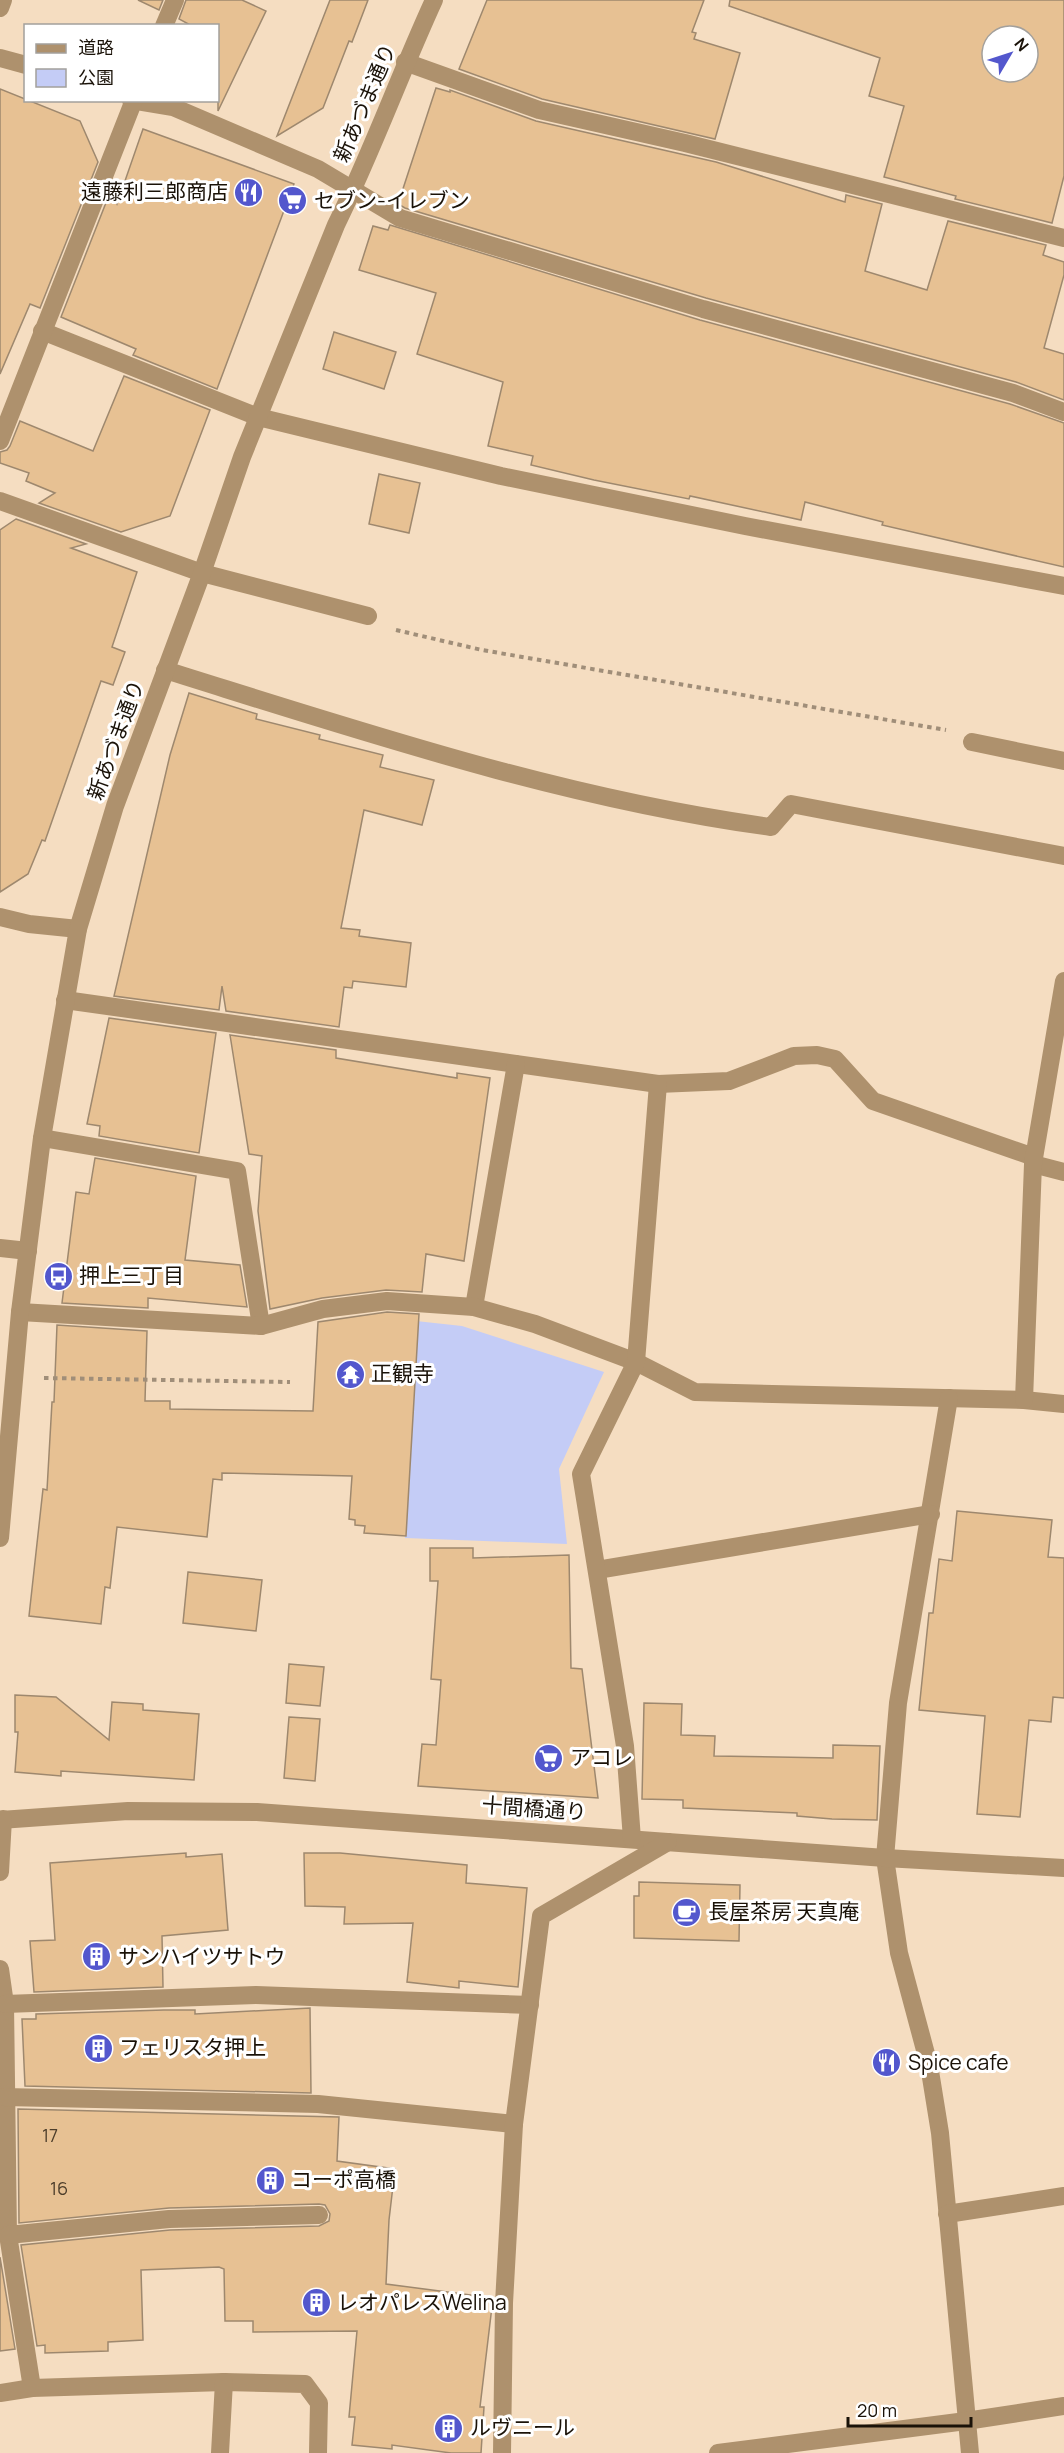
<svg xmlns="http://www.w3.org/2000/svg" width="1064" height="2453" font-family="Manrope,'Noto Sans JP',sans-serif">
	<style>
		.green { fill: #c4ccf6 }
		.building { fill: #e7c193; stroke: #9e886e; stroke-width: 1.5; fill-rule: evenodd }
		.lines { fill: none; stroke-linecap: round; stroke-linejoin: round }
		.path { stroke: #a08e79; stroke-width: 4; stroke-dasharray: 4.5 4.5; stroke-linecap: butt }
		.minor { stroke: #ae916d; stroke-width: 18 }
		.labels { text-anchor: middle; stroke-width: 6; stroke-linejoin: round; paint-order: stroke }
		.number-label { font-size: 18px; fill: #4d3e2b }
		.street-label { font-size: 21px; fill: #1a1208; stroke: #fff }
		.poi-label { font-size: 21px; fill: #1a1208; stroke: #fff; text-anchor: start }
	</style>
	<rect width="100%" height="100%" fill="#f5ddc1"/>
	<path class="green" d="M416 1321 462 1326 604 1372 559 1469 567 1544 405 1538Z"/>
	<g class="building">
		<path d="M138 0H163L159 10Z"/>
		<path d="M186 0H242L266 11 218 111V26H192L179 19Z"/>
		<path d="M330 0H368L352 42 349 41 323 108 277 136Z"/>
		<path d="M487 0H704L692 32 696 33 694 39 740 53 715 139 542 99 459 69Z"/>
		<path d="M730 0H1064V176L1052 223 955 199 956 196 884 177 904 106 869 96 880 58 729 6ZM992 36H1028V72H992Z"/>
		<path d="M436 88 450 92V90L536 121 716 162 845 202 846 195 882 204 865 271 927 290 948 221 1046 245 1043 255 1064 262V275L1044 348 1064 354V400L1016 382 706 298 405 208 398 204Z"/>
		<path d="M0 89 80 121 98 162 40 308 30 304 0 374Z"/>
		<path d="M143 129 294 184 217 389 133 355 136 349 61 317 111 190 117 204Z"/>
		<path d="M390 225 700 320 1010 404 1064 423V567L882 525 883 522 805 502 801 520 690 496 689 499 594 480 531 465 533 456 488 446 503 382 417 354 436 293 359 270 373 226 388 230Z"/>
		<path d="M334 332 396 352 384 389 323 369Z"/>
		<path d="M124 376 210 410 170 516 121 532 39 503 55 493 26 481 29 473 0 463V452L7 450 10 446 20 421 93 451Z"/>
		<path d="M379 474 420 483 409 533 369 524Z"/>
		<path d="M16 519 86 544 71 548 137 572 112 647 125 652 113 685 101 681 45 841 42 840 28 874 0 892V530Z"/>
		<path d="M189 693 257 714 256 719 320 735 319 739 383 755 380 767 434 780 422 825 364 810 341 928 360 930 359 936 411 943 406 987 353 981 352 988 344 987 339 1027 226 1011 222 986 219 1010 114 996 170 755Z"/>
		<path d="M109 1018 216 1033 199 1153 99 1136 100 1126 87 1124Z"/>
		<path d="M230 1035 336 1050V1058L457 1078V1073L490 1078 464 1261 426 1254 422 1292 386 1290 322 1298 270 1309 258 1211 262 1156 249 1154Z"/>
		<path d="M95 1158 196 1176 185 1260 240 1265 247 1307 148 1298V1308L62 1303 76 1192 89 1194Z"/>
		<path d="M387 1312 419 1314 406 1536 364 1533 365 1526 355 1525V1520L349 1519 352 1476 222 1473V1480L213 1479 207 1537 117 1527 110 1588 105 1587 101 1624 29 1616 43 1489 47 1490 52 1402H54L57 1325 147 1331 145 1401H170V1409L313 1411 318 1322Z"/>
		<path d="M957 1511 1052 1520 1048 1557 1064 1558V1698L1053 1697 1051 1722 1029 1720 1020 1817 977 1814 985 1716 919 1710 929 1613H933L939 1559 952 1561Z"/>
		<path d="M430 1548H473V1558L569 1555 571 1668 582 1669 598 1798 418 1786 422 1744 436 1745 441 1680 431 1679 438 1581H430Z"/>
		<path d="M188 1572 262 1580 256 1631 183 1623Z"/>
		<path d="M289 1664 324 1667 320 1706 286 1703Z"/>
		<path d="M15 1695 56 1697 109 1740 112 1702 143 1704V1710L199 1714 194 1780 61 1771V1776L15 1772 18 1732H15Z"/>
		<path d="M644 1703 682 1704 681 1735 715 1736 714 1756 833 1758V1745L880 1746 877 1820 832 1819 797 1816V1813L683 1808V1800L642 1799Z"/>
		<path d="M289 1717 320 1719 315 1781 284 1778Z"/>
		<path d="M186 1853V1857L222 1854 228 1930 162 1936 163 1987 34 1992 30 1941 55 1940 50 1863Z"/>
		<path d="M304 1853H340L467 1865 466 1883 527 1888 518 1987 459 1981V1988L407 1982 413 1923 344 1924 345 1907 305 1906Z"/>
		<path d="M639 1882 740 1885 739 1941 634 1938V1896H639Z"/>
		<path d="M310 2008 311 2093 25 2086 22 2019H36V2014L164 2010H195V2014Z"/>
		<path d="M18 2109 339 2117 337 2161 395 2169 389 2220 386 2284 493 2298 480 2407H484L481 2453H451L392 2445V2449L352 2445 355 2417H349L357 2331 253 2332V2321H225L224 2269 219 2267 141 2270 143 2340 108 2342V2351L45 2353V2345L37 2346 21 2245 170 2230 319 2226 329 2221 330 2214 325 2205 319 2204 169 2208 19 2223Z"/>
		<path d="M0 2257 15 2349 0 2351Z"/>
	</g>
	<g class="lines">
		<g class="path">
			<path d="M396 630 482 650 946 730"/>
			<path d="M44 1378 290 1382"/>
		</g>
		<g class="minor">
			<path d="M0 8 3 0"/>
			<path d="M164 26 175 0"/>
			<path d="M0 58 26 65"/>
			<path d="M405 62 539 110 685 143 1064 238"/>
			<path d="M131 100 173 107 318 169 400 218 703 309 1013 393 1064 412"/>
			<path d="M42 331 258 417 501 476 745 526 1064 586"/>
			<path d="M0 441 134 100"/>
			<path d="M0 501 202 573 368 616"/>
			<path d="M165 670C364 732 564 799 771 827L791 804 1064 856"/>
			<path d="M972 742 1064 761"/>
			<path d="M0 917 29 924 78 929"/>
			<path d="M65 1000 658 1084 729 1081 794 1056 817 1055 835 1059 873 1101 1034 1157"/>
			<path d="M42 1138 237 1171 261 1326"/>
			<path d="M1033 1164 1064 1172"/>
			<path d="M0 1248 28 1251"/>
			<path d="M474 1307 516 1064"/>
			<path d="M20 1312 261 1326 323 1309 387 1301 474 1307 535 1324 636 1362 695 1392 1024 1400 1064 1404"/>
			<path d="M949 1398 898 1703 885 1858 899 1953 929 2065 940 2133 970 2453"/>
			<path d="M1024 1400 1033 1164 1064 981"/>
			<path d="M0 1538 20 1312 42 1138 78 929 115 806 202 573 242 457 336 225C372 152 400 74 434 0"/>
			<path d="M597 1570 931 1514"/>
			<path d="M0 1820 128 1811 257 1812 885 1858 1064 1868"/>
			<path d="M632 1839 625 1746 581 1474 636 1362 658 1084"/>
			<path d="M0 1872 3 1819"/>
			<path d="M0 1969 5 2004 8 2235 32 2388"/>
			<path d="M5 2004 256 1995 530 2005"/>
			<path d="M4 2097 318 2104 514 2124"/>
			<path d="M947 2214 1064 2196"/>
			<path d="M8 2235 169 2219 319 2215"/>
			<path d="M0 2393 32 2388 224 2382 305 2384 319 2403 318 2453"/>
			<path d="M220 2453 224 2382"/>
			<path d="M502 2453 504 2303 514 2124 541 1916 668 1842"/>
			<path d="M718 2453 966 2421 1064 2406"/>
		</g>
	</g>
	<defs>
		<symbol id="restaurant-disc" viewBox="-11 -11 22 22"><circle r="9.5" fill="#5357cd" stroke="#fff"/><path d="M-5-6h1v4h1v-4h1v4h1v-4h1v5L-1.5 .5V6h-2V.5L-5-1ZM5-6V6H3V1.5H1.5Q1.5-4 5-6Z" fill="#fff"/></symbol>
		<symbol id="supermarket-disc" viewBox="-11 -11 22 22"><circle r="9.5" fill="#5357cd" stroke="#fff"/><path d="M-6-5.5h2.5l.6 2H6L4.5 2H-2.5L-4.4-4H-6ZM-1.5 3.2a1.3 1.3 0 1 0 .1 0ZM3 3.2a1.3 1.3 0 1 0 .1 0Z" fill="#fff"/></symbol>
		<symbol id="bus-disc" viewBox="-11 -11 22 22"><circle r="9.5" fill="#5357cd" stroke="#fff"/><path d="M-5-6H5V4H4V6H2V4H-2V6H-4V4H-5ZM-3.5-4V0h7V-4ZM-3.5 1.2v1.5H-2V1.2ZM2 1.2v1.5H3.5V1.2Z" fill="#fff"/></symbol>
		<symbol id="temple-disc" viewBox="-11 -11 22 22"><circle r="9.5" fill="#5357cd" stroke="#fff"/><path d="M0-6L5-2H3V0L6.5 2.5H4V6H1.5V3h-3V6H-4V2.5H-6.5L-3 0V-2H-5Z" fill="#fff"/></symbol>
		<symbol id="cafe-disc" viewBox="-11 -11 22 22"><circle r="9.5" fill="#5357cd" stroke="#fff"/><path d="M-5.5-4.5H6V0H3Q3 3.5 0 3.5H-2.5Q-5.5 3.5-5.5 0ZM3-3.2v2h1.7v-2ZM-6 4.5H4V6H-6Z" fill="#fff"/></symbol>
		<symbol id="building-disc" viewBox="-11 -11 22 22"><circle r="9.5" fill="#5357cd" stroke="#fff"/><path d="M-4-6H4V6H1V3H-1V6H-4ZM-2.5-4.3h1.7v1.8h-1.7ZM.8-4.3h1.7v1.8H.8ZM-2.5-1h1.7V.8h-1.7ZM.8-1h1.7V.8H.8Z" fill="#fff"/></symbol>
	</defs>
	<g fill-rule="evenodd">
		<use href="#restaurant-disc" x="232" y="176" width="33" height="33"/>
		<use href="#supermarket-disc" x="276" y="184" width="33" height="33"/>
		<use href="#bus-disc" x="42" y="1260" width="33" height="33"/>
		<use href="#temple-disc" x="334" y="1358" width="33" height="33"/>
		<use href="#supermarket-disc" x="532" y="1742" width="33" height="33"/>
		<use href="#cafe-disc" x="670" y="1896" width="33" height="33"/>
		<use href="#building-disc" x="80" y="1940" width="33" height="33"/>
		<use href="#building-disc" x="82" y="2032" width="33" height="33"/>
		<use href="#restaurant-disc" x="870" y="2046" width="33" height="33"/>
		<use href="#building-disc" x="254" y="2164" width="33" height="33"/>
		<use href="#building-disc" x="300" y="2286" width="33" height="33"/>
		<use href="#building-disc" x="432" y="2412" width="33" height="33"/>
	</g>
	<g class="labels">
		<g class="number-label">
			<text x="50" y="2142">17</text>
			<text x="59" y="2195">16</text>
		</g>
		<g class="street-label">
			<text transform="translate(365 103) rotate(-67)" y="7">新あづま通り</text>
			<text transform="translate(116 740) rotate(-70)" y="7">新あづま通り</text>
			<text transform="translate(534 1809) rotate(4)" y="7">十間橋通り</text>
		</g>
		<g class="poi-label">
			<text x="228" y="199" text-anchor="end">遠藤利三郎商店</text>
			<text x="314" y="208">セブン-イレブン</text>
			<text x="79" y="1283">押上三丁目</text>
			<text x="371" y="1381">正観寺</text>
			<text x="570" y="1765">アコレ</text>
			<text x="708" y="1919">長屋茶房 天真庵</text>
			<text x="118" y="1964">サンハイツサトウ</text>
			<text x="119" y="2055">フェリスタ押上</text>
			<text x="908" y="2070">Spice cafe</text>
			<text x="291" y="2187">コーポ高橋</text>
			<text x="337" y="2310">レオパレスWelina</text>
			<text x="470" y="2435">ルヴニール</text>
		</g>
	</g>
	<rect x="24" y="24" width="195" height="78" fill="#ffffff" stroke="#a3a09c" stroke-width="1.5"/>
	<rect x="36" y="44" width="30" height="9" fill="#ae916d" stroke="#a3a09c" stroke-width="1.5"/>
	<text x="78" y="54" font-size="18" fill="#1a1208">道路</text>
	<rect x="36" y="69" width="30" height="18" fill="#c4ccf6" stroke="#a3a09c" stroke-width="1.5"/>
	<text x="78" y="84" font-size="18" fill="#1a1208">公園</text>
	<g transform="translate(1010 54) rotate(51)"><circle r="28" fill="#ffffff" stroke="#a3a09c" stroke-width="1.5"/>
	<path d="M0-4.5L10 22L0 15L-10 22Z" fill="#5357cd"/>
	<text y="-9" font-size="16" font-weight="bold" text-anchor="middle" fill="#1a1208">N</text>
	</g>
	<path d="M848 2417v9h123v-9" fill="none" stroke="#1a1208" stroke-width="3"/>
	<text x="857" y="2417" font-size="18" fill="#1a1208" stroke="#ffffff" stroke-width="4.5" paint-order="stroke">20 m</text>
</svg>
